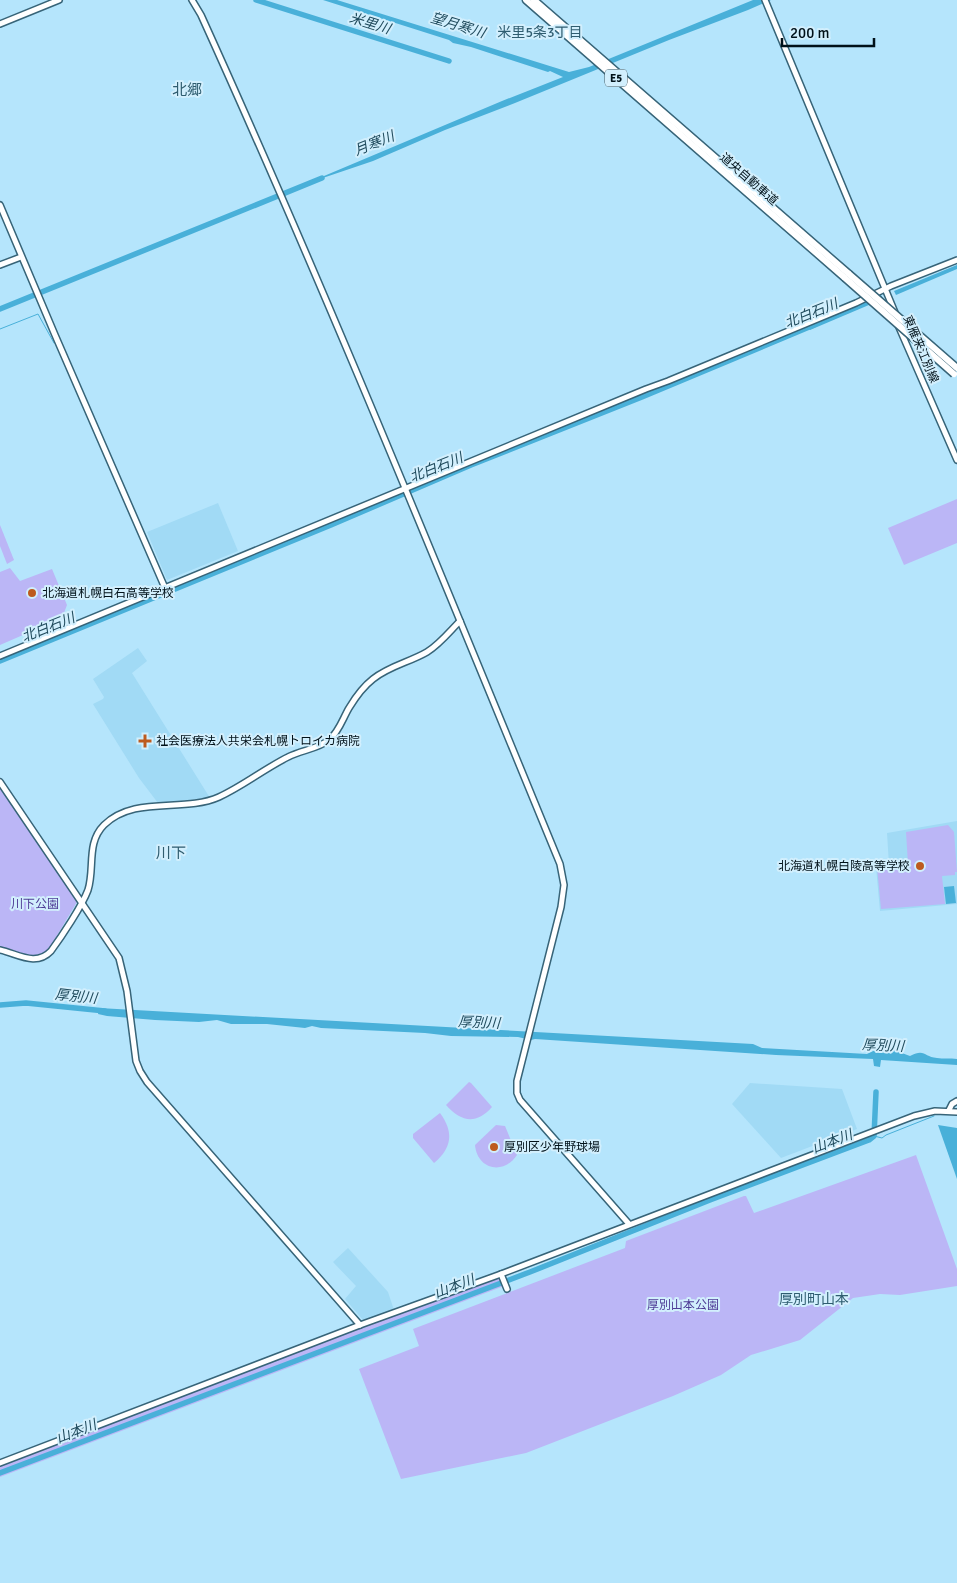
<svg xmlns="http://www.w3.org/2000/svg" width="957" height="1583" font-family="Signika,'Noto Sans JP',sans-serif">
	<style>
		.built { fill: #a1daf5 }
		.green { fill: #bbb6f6 }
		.water { fill: #49b0d9 }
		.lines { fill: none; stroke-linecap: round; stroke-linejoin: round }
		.stream { stroke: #49b0d9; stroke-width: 1 }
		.river { stroke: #49b0d9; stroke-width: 5.5 }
		.secondary-casing { stroke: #376478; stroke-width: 8 }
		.highway-casing { stroke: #376478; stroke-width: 9 }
		.secondary { stroke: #fff; stroke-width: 5 }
		.highway { stroke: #fff; stroke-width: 6 }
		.highway-bridge-casing { stroke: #376478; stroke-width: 9; stroke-linecap: butt }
		.highway-bridge { stroke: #fff; stroke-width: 6 }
		.poi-dot { fill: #bd5b1e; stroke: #d2effd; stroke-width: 2 }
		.labels { text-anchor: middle; stroke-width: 4; stroke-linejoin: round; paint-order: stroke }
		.shield { fill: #d2effd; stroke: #40545d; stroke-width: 1 }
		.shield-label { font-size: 11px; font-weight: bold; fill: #011119 }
		.street-label { font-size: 12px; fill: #011119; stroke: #d2effd }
		.poi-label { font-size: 12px; fill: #011119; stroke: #d2effd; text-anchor: start }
		.park-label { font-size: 12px; fill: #4e3c96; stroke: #d2effd }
		.water-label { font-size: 14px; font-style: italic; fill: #204b5d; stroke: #d2effd }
		.neighbourhood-label { font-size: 14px; fill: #2f5d70; stroke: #d2effd }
		.quarter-label { font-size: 15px; fill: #2f5d70; stroke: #d2effd }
	</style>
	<rect width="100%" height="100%" fill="#b5e5fc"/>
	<g class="built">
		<path d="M218 503 238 551 167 580 147 532Z"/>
		<path d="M138 648 147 661 132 673 210 798 158 803 139 778 93 704 103 699 104 697 93 679Z"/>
		<path d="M957 821V904L880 911 876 867 889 865 887 833Z"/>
		<path d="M750 1083 842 1089 857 1129 781 1158 732 1104Z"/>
		<path d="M348 1248 388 1292 394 1310 363 1320 345 1299 356 1286 333 1262Z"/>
	</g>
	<g class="green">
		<path d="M957 499V543L904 565 888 528Z"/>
		<path d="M0 525 14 560 7 564 0 546Z"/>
		<path d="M10 568 20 581 52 569 67 605 62 618 0 645V572Z"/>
		<path d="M0 788 77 902 49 949 43 953 32 956 0 947Z"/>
		<path d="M948 825 954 832 957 872H955V875L942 876 945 904 881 909 877 867 908 864 906 832Z"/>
		<path d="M469 1082 471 1083 492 1107C476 1125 461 1122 446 1105Z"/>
		<path d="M440 1113C454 1132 452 1148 434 1163L413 1138V1134Z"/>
		<path d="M496 1125 505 1126 517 1155C503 1176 477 1169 475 1145Z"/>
		<path d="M916 1155 957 1269V1286L900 1295 880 1294 853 1298 800 1340 751 1355 721 1375 673 1396 526 1453 401 1479 359 1369 419 1346 413 1329 625 1248 626 1241 744 1196H746L754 1213Z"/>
		<path d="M499 1274 504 1286 0 1477V1467Z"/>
	</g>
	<g class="water">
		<path d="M323 0H337L569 72 589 67 753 0H771L748 10 669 40 515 103 445 130 373 161 305 184 502 101 563 77 550 71 548 72 471 47 453 43 449 40Z"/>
		<path d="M957 265V269L896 295 894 291Z"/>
		<path d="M881 295 883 299 810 330 807 327Z"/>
		<path d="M954 886 956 903 946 904 944 887Z"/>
		<path d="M99 1008 753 1044 762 1048 867 1054C883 1044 895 1050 910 1056 925 1048 924 1057 937 1058 943 1059 950 1058 957 1059V1065L881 1060 880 1067 874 1066 873 1059 776 1055 535 1039 531 1040 518 1037 451 1036 425 1033 321 1028 312 1026 305 1028 267 1024H231L217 1020 199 1022 155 1020 107 1016 98 1014Z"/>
		<path d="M938 1125 957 1128V1179Z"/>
	</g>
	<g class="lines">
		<g class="stream">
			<path d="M0 329 38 314 54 343"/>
			<path d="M874 1136 882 1138 886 1135 934 1116"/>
		</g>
		<g class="river">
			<path d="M256 0 449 61"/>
			<path d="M0 309 322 178"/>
			<path d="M0 661 331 525 471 465 642 397 814 325"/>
			<path d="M0 1005 26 1003 105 1011"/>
			<path d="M0 1473 530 1272 710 1200 869 1140 874 1136 876 1092"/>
		</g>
		<defs>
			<g id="secondary">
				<path d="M192 0 201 15C328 295 443 580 560 864L564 885 561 907 517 1081V1093L520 1100 629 1224"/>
				<path d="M765 0 896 315"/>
				<path d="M0 24 59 0"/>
				<path d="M0 205 55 335 165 588"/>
				<path d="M0 265 21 257"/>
				<path d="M898 325 957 460"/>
				<path d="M0 656 646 389 668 381 856 303 891 286 957 260"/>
				<path d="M0 782 119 958 127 991 136 1061 140 1071 147 1082 360 1325"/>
				<path d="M0 950C18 954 36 967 51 951 62 936 82 906 88 890 95 868 86 843 104 825 135 795 183 813 219 797 243 786 264 769 288 757 301 750 318 749 329 740 339 732 343 718 349 708 355 698 364 686 373 679 389 666 410 662 427 652 440 644 450 631 460 621"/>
				<path d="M949 1110 952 1104 957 1101"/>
				<path d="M501 1274 507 1289"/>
				<path d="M0 1463 360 1325 501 1274 914 1116 935 1111 957 1112"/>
			</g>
			<g id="highway">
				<path d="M526 0 845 278"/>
				<path d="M534 0 849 274"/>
			</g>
		</defs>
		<use href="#secondary" class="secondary-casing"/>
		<use href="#highway" class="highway-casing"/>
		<use href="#secondary" class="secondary"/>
		<use href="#highway" class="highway"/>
		<defs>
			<g id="highway-bridge">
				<path d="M849 274 957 368"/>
				<path d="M845 278 954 374"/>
			</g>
		</defs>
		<use href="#highway-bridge" class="highway-bridge-casing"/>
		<use href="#highway-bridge" class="highway-bridge"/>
	</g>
	<g class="poi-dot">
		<circle cx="32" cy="593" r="5"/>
		<path d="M142.5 733.5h5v5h5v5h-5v5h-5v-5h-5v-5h5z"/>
		<circle cx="920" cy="866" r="5"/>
		<circle cx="494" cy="1147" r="5"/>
	</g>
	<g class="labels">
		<rect class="shield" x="605" y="69.5" width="22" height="17" rx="4"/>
		<g class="shield-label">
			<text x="616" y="82">E5</text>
		</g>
		<g class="street-label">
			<text transform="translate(749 179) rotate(41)" y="4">道央自動車道</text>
			<text transform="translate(921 349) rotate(67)" y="4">東雁来江別線</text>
		</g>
		<g class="poi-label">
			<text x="42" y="597">北海道札幌白石高等学校</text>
			<text x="156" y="745">社会医療法人共栄会札幌トロイカ病院</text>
			<text x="910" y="870" text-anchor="end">北海道札幌白陵高等学校</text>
			<text x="504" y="1151">厚別区少年野球場</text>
		</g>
		<g class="park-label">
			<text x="35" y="908">川下公園</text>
			<text x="683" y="1309">厚別山本公園</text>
		</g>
		<g class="water-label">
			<text transform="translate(370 23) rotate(17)" y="5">米里川</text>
			<text transform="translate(458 25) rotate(17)" y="5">望月寒川</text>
			<text transform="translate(374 143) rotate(-22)" y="5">月寒川</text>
			<text transform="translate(811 313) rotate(-22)" y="5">北白石川</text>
			<text transform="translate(436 467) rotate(-22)" y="5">北白石川</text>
			<text transform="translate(48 627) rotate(-22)" y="5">北白石川</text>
			<text transform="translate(76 996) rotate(6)" y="5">厚別川</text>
			<text transform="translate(479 1022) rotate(3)" y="5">厚別川</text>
			<text transform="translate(883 1045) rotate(3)" y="5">厚別川</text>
			<text transform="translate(832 1141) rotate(-21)" y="5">山本川</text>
			<text transform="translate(454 1286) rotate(-21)" y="5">山本川</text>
			<text transform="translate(76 1431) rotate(-21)" y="5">山本川</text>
		</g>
		<g class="neighbourhood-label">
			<text x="540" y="37">米里5条3丁目</text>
			<text x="814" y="1304">厚別町山本</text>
		</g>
		<g class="quarter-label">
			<text x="187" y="95">北郷</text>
			<text x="171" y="858">川下</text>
		</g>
	</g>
	<path d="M782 38v8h92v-8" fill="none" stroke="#011119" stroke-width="2.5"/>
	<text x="790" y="38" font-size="15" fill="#011119" stroke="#d2effd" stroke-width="4" paint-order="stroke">200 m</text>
</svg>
